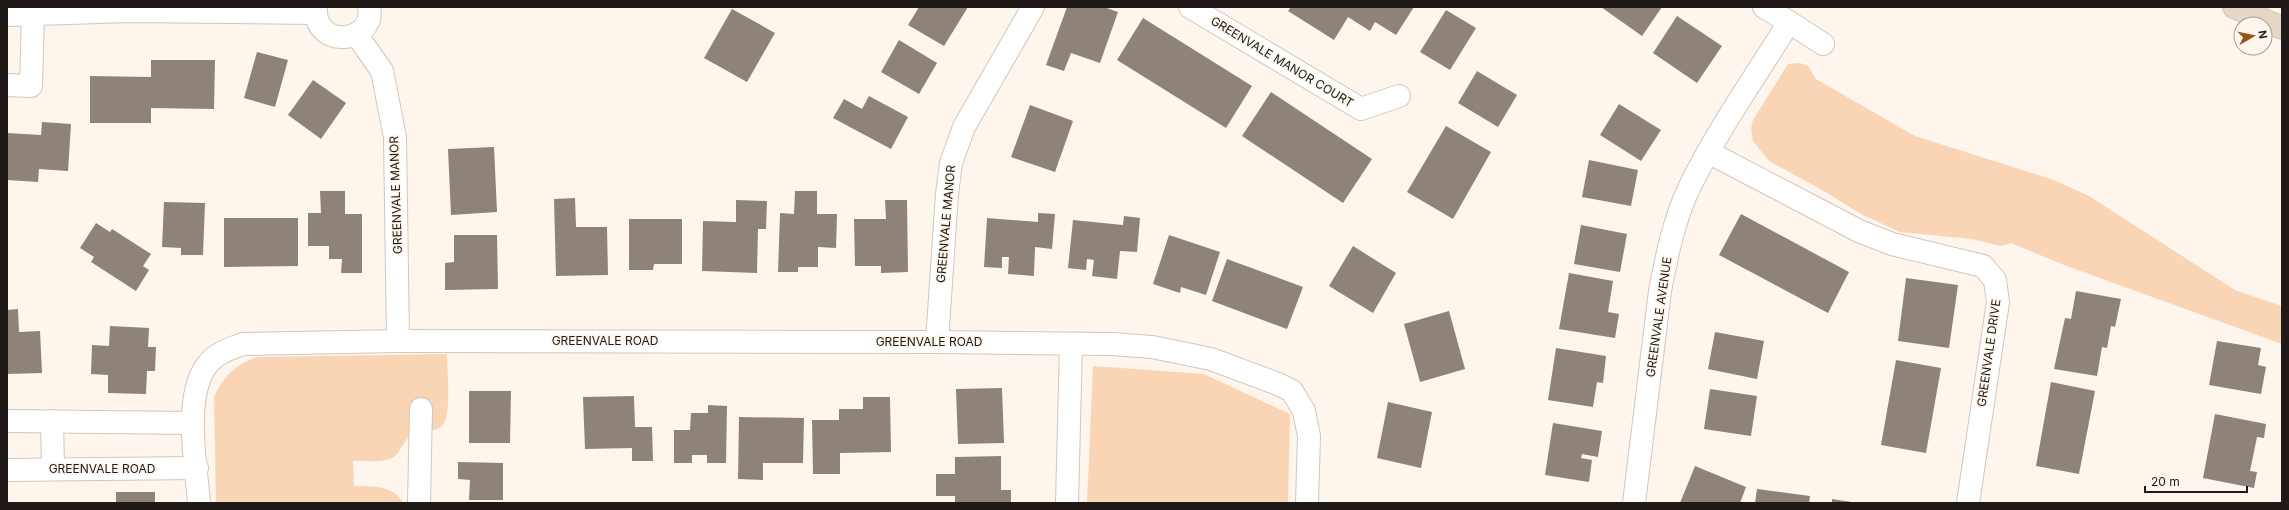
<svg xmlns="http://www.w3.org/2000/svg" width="2289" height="510" font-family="Inter,sans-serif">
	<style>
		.green { fill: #f9d5b6 }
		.building { fill: #8e837a }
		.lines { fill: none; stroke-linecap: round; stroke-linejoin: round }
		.street-casing { stroke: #d2c6bc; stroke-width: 24 }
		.secondary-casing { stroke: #d2c6bc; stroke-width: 24 }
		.street { stroke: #fff; stroke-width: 22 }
		.secondary { stroke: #e9d7c6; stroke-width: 22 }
		.labels { text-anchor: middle; stroke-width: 3.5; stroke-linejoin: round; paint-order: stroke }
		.street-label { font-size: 12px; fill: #1f1a17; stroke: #fef5ec }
	</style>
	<rect width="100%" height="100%" fill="#fef5ec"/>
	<g class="green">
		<path d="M1800 63 1808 66 1816 79 1915 136 2054 180 2089 196 2235 290 2282 306V344L2064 265 2011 243 2001 246 1972 239 1900 232 1861 214 1824 191 1769 161 1753 141 1751 128 1753 120 1788 64Z"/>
		<path d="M447 354C447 369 452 417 442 426 435 432 423 431 415 431 406 438 404 444 398 453 390 465 365 460 353 461L354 486C372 487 393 484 403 503H216L214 397C224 376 235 365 257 357Z"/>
		<path d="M1093 366 1204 374 1290 414 1288 503H1087Z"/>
	</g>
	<g class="building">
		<path d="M919 7H968L944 46 908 25Z"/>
		<path d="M1067 7H1104L1118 12 1100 63 1071 53 1064 71 1046 65Z"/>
		<path d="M1291 7H1414L1396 35 1375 22 1370 31 1348 17 1334 40 1288 11Z"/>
		<path d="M1601 7H1662L1642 36Z"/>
		<path d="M732 9 775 33 747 82 704 58Z"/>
		<path d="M1446 10 1476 28 1450 70 1420 52Z"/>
		<path d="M1677 16 1722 46 1697 83 1653 53Z"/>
		<path d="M1143 18 1252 86 1226 128 1117 60Z"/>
		<path d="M899 40 937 63 919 94 881 72Z"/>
		<path d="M257 52 288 60 275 107 244 98Z"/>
		<path d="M151 60H215L214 109 151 108V123H90V76L151 77Z"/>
		<path d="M1477 71 1517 95 1498 127 1458 103Z"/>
		<path d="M313 80 346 103 321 139 288 115Z"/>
		<path d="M1271 92 1372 159 1343 203 1242 136Z"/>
		<path d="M869 96 908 117 891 149 833 118 844 99 862 109Z"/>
		<path d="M1619 104 1661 130 1641 161 1600 135Z"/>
		<path d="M1030 105 1073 121 1055 172 1011 157Z"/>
		<path d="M42 122 71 124 68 171 39 169 38 182 7 180V133L41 135Z"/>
		<path d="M1446 126 1491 152 1453 219 1407 192Z"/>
		<path d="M494 147 497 212 451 215 448 149Z"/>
		<path d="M1589 160 1638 170 1631 206 1582 197Z"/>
		<path d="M320 191H345V214H362V273H341L342 259H329V246H308V213H321Z"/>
		<path d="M795 191H817V214H837L836 248 818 247V267H798V272H778L780 213 794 214Z"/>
		<path d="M575 198 576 227H607L608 275 556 276 554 199Z"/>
		<path d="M736 200 767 201 766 229H758L757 273 702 271 703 221 736 222Z"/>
		<path d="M885 200H907L908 272 881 273V266H855L854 219H886Z"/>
		<path d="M164 202 205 203 203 255H181V248L162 247Z"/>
		<path d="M1038 213 1055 214 1052 249 1035 247 1034 276 1008 274 1009 257H1002V268L984 267 987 218 1038 222Z"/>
		<path d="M1741 214 1849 272 1828 313 1719 255Z"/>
		<path d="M1124 216 1140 218 1137 252 1120 251 1117 279 1092 276 1094 260 1087 259 1086 270 1068 268 1073 220 1123 225Z"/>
		<path d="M224 218H298V266L224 267Z"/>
		<path d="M629 219H682V264H654L653 270H629Z"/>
		<path d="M96 223 110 232 112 229 151 254 143 266 149 270 136 291 91 262 94 257 80 248Z"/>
		<path d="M1581 225 1627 234 1620 272 1574 264Z"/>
		<path d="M454 235H497L498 289 445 290V263L454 262Z"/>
		<path d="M1169 235 1220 252 1206 295 1181 287 1180 293 1153 284Z"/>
		<path d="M1353 246 1396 273 1373 313 1329 286Z"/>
		<path d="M1227 259 1303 287 1287 329 1212 301Z"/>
		<path d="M1569 273 1613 281 1608 312 1619 314 1615 338 1559 329Z"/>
		<path d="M1906 278 1958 285 1949 348 1898 341Z"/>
		<path d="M2076 291 2121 299 2115 327 2111 326 2107 348 2102 347 2097 376 2054 369 2065 318 2071 319Z"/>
		<path d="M18 309 19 332 40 331 42 373 7 374V310Z"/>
		<path d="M1449 311 1465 369 1420 382 1404 324Z"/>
		<path d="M110 326 149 328 148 347H156L155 371H147L146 394 108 393V375L91 374 92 345 109 346Z"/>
		<path d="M1715 332 1764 341 1757 379 1708 369Z"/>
		<path d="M2217 341 2261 348 2258 365 2266 367 2261 394 2209 385Z"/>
		<path d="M1556 348 1606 356 1603 383 1597 382 1593 407 1548 400Z"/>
		<path d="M1896 360 1941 368 1926 453 1881 445Z"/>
		<path d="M2051 382 2095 391 2079 474 2036 466Z"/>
		<path d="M1002 388 1004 443 958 444 956 389Z"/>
		<path d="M1710 389 1757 396 1751 436 1704 429Z"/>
		<path d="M469 391H511L510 443H469Z"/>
		<path d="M634 396 635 427H652L653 461H632V448L585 449 583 397Z"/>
		<path d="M863 397H890L891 452 840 453V474H813L812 420H839V409H863Z"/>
		<path d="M1388 402 1432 412 1421 468 1377 458Z"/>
		<path d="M708 405 727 406 726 463H707V455H692V463H674V430H690L691 413H708Z"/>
		<path d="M2215 414 2266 424 2264 438 2257 437 2250 471 2257 472 2254 488 2203 478Z"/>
		<path d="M739 417 804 418 803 463H763V480L738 479Z"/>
		<path d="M1553 423 1602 431 1598 457 1582 454 1581 458 1592 460 1589 482 1545 475Z"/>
		<path d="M1001 456V490H1011V503H955V496H936V474H955V457Z"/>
		<path d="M458 462 503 463V500H469L470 480 458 479Z"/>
		<path d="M1695 466 1746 487 1740 503H1680Z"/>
		<path d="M1757 489 1810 496 1809 503H1755Z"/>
		<rect x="116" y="492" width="39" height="11"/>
		<path d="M1832 499 1852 502V503H1832Z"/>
	</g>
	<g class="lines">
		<defs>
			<g id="street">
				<path d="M316 7C313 51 377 43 369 7"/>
				<path d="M1190 7 1361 109 1399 96"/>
				<path d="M7 15 129 11 315 13"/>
				<path d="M1789 22 1823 44"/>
				<path d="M356 34 382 71 395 137 398 341"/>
				<path d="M7 85 31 86 33 14"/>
				<path d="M1708 152 1859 231 1892 244 1983 266 1995 280 1998 302 1968 503"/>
				<path d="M937 342 947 194 951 163 964 127 1033 7"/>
				<path d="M7 421 193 423"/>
				<path d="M52 421 53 469"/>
				<path d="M7 470 197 468"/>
				<path d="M199 503C196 465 183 397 207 365 216 353 229 349 243 344L398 341 937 342 1112 344 1152 347 1211 359 1278 384 1292 391 1304 411 1309 436 1307 503"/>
				<path d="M419 503 421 409"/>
				<path d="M1067 503 1071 344"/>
				<path d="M1634 503 1660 291C1667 255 1674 219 1690 186 1718 129 1756 76 1789 22L1764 7"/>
			</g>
			<path id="secondary" d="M2234 7 2282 28"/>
		</defs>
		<use href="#street" class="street-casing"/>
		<use href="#secondary" class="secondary-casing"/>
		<use href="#street" class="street"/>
		<use href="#secondary" class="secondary"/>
	</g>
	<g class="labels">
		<g class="street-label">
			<text transform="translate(1282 62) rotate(31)" y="4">GREENVALE MANOR COURT</text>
			<text transform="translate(396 195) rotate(-92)" y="4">GREENVALE MANOR</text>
			<text transform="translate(946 224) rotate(-85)" y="4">GREENVALE MANOR</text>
			<text transform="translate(1659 317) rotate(-82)" y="4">GREENVALE AVENUE</text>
			<text x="605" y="345">GREENVALE ROAD</text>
			<text x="929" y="346">GREENVALE ROAD</text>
			<text transform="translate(1989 353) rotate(-82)" y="4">GREENVALE DRIVE</text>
			<text x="102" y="473">GREENVALE ROAD</text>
		</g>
	</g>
	<rect width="2289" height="510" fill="none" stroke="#1f1a17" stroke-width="16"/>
	<g transform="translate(2253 36) rotate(81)"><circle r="19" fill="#fef5ec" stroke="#a59d97"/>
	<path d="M0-3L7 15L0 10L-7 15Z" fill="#935817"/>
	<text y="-6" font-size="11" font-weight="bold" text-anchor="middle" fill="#1f1a17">N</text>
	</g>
	<path d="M2145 486v6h102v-6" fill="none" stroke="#1f1a17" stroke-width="2"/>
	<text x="2151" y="486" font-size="12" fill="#1f1a17" stroke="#fef5ec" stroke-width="3" paint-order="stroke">20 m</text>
</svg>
